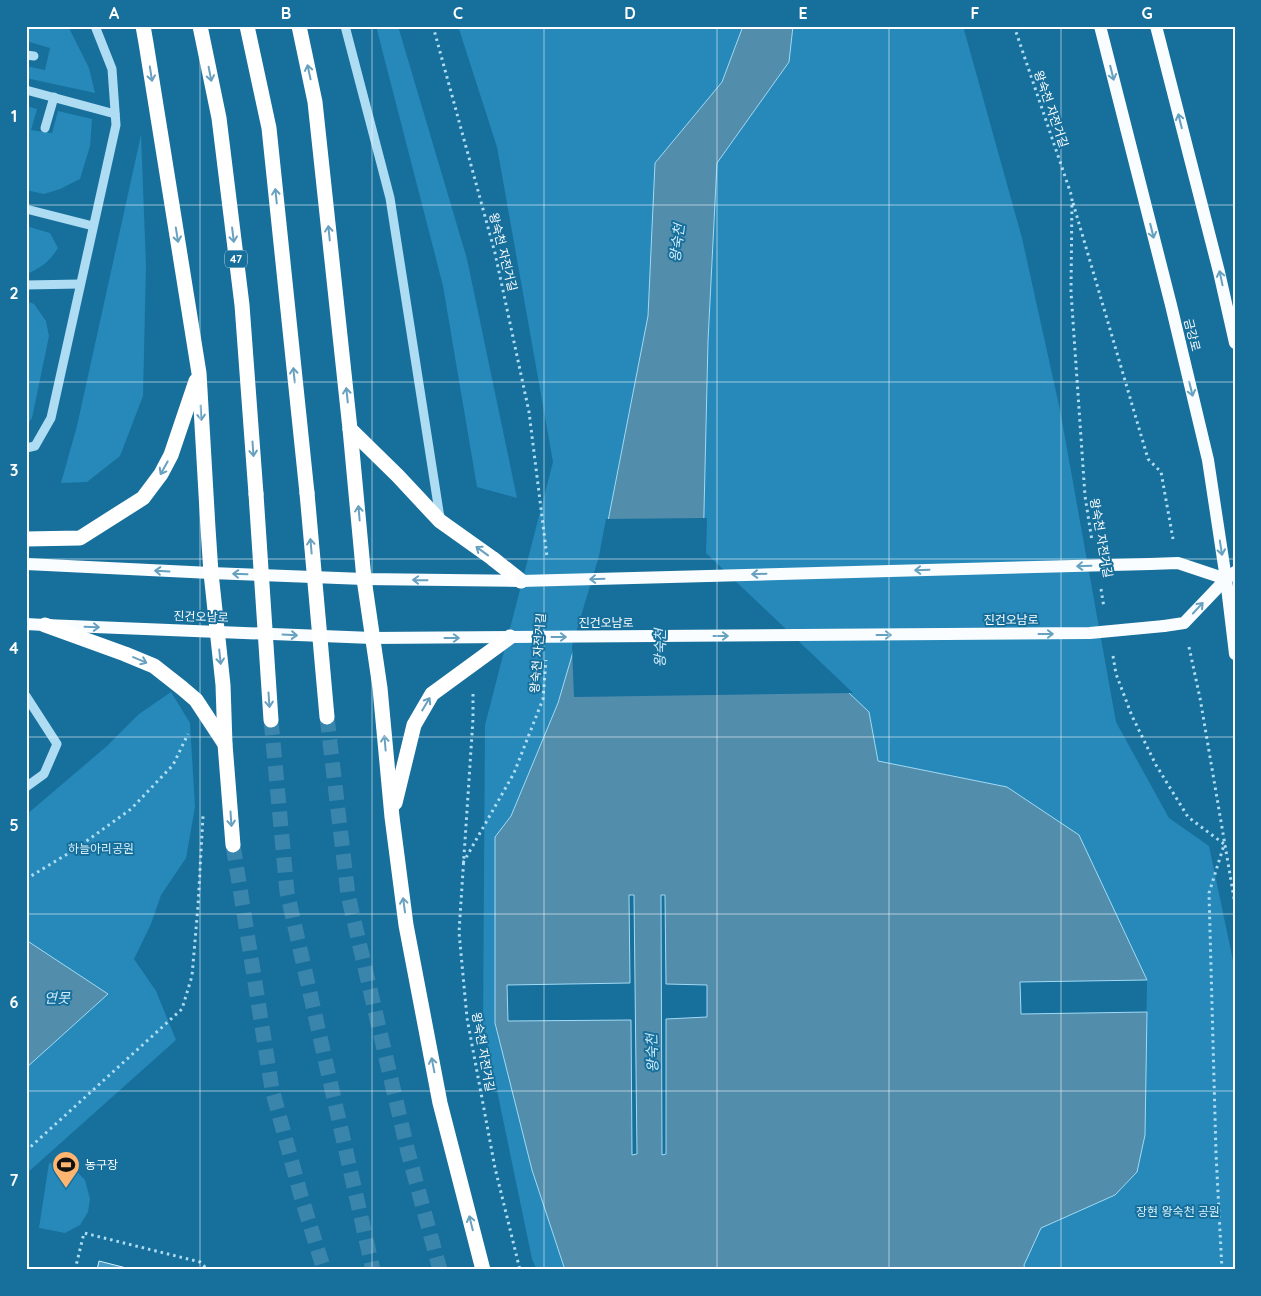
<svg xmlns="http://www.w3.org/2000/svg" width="1261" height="1296" font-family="Quicksand,'Noto Sans KR',sans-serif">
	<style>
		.green { fill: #2689b9 }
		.water { fill: #528dac; stroke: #a1daf5; fill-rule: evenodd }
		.pier { fill: #176f9c }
		.building { fill: #449ac5; stroke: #d6f0fc }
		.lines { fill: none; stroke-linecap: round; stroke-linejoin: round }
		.highway-tunnel { stroke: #3a85ab; stroke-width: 15; stroke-dasharray: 15 8; stroke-linecap: butt }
		.path { stroke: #aedcf2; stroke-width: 3; stroke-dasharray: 2.5 4; stroke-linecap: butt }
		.minor { stroke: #aedcf2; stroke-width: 9 }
		.major { stroke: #f9fdff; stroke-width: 12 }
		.highway { stroke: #fff; stroke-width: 15 }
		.major-bridge { stroke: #f9fdff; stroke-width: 12 }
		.highway-bridge { stroke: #fff; stroke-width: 15 }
		.oneway { stroke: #68a1bf }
		.oneway2 { stroke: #66a1bf }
		.grid { fill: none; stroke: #fff; stroke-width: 1; stroke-opacity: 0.55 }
		.labels { text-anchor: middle; stroke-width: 4; stroke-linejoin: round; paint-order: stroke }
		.shield { fill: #176f9c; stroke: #b9d4e1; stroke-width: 1 }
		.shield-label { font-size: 11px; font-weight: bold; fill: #fff }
		.street-label { font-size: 12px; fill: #fff; stroke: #176f9c }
		.park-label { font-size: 12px; fill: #d6f0fc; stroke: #176f9c }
		.poi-label { font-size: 12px; fill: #fff; stroke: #176f9c; text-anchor: start }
		.water-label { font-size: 14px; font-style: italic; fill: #cfedfb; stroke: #176f9c }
		.neatline { fill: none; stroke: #fff; stroke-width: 2 }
		.grid-label { font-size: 16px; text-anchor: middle; font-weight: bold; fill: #fff }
	</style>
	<rect width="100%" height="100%" fill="#176f9c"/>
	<g class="green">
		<path d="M29 26H68L89 68 95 93 26 78V66L45 70 50 48 26 41Z"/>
		<path d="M376 26H398L467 259 517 498 477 487 443 286Z"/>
		<path d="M458 26H743L722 82 655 163 648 316 601 557 558 703 511 816 495 837V1023L532 1170 565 1270H537L532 1259 483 1023 485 725 553 462 497 147Z"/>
		<path d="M793 26H963L1022 238 1060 410 1116 722 1169 818 1209 846 1235 970V1270H1025L1024 1265 1040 1228 1115 1195 1137 1172 1145 1135 1147 980 1127 938 1007 787 878 761 869 712 703 555 708 341 717 163 789 62Z"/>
		<path d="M26 106 37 109 31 130 52 133 58 111 92 119 90 146 80 179 60 189 44 194 26 190Z"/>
		<path d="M141 135 146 265 143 396 120 456 87 482 61 483 77 426Z"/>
		<path d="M26 226 50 233 58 248C49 262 42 267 27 274Z"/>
		<path d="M26 301 34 304 46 321 49 336 32 418 26 426Z"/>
		<path d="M171 692 190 723 195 807 186 858 161 895 151 924 134 959 156 991 176 1040 26 1174V815L107 746 139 714Z"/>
		<path d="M49 1163 73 1168 85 1180 90 1199 88 1212 80 1225 65 1233 39 1228Z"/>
	</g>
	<g class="water">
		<path d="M743 26H793L789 62 717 163 708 341 703 554 869 712 878 761 1007 787 1079 835 1147 980 1020 982 1021 1014 1147 1012 1145 1135 1137 1172 1115 1195 1041 1228 1024 1265 1025 1270H565L532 1170 495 1023V837L511 816 558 703 601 557 648 316 655 163 722 82ZM629 895H634L637 1154 632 1155 631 1020 508 1021 507 985 630 983ZM661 895H665L666 984 707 985V1017L666 1019V1154L662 1155Z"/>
		<path d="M26 940 108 994 26 1068Z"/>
	</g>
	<path class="pier" d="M707 518 706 553 853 693 574 697 572 646 599 556 606 519Z"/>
	<path class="building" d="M99 1261 134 1270H97Z"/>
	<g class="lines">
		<g class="highway-tunnel">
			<path d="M327 717 348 895 408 1152 440 1270"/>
			<path d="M271 720 287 892 373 1270"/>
			<path d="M233 845 272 1089 301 1196 324 1270"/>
		</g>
		<g class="path">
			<path d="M433 26 495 253 529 412 547 557"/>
			<path d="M1014 26 1072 197 1071 292 1085 496 1092 541"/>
			<path d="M1234 26 1235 30"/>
			<path d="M1073 203 1148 459 1161 472 1173 539"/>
			<path d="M1101 589 1104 608"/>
			<path d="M1189 647 1200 698 1235 904"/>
			<path d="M1113 656 1116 674 1132 716 1156 765 1188 817 1224 844"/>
			<path d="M473 694V719L459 932 467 1018 495 1168 520 1270"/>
			<path d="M463 863 514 773 543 699 546 660"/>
			<path d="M26 879 74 850 131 809 173 765 188 734"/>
			<path d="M26 1151 182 1009 192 976 198 906 203 816"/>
			<path d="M75 1270 84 1233 200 1262 208 1270"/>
			<path d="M1222 1270 1216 1154 1209 893 1224 845"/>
		</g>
		<g class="minor">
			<path d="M345 26 390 198 440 518"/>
			<path d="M26 55 34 56"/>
			<path d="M26 90 115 114"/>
			<path d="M45 128 54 97"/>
			<path d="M26 209 93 226"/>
			<path d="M26 285 80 284"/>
			<path d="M26 448 35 446 51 418 116 125 112 69 95 26"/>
			<path d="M26 696 57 744 44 774 26 787"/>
		</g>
		<g class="major">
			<path d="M1100 26 1171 305 1208 460 1226 579 1235 654"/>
			<path d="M1156 26 1219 272 1235 343"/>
			<path d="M26 564 211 573 364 579 521 581"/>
			<path d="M1150 564 1178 563 1226 579"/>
			<path d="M26 624 45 625 372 638 510 637"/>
			<path d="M1164 626 1184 623 1226 579 1235 572"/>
		</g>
		<g class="highway">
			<path d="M143 26 146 43 199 373 208 528 211 573 223 685 225 744 233 845"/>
			<path d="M200 26 219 118 242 305 256 494"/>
			<path d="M247 26 269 128 307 493"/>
			<path d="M299 26 315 102 350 429 398 476 440 521 492 558 521 581"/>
			<path d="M350 429 364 579 380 688 392 817 406 925 440 1103 483 1270"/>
			<path d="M26 539 80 538 143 498 161 474 171 455 196 381"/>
			<path d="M45 625 125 654 154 666 182 688 196 700 225 744"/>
			<path d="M395 803 414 725 432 694 510 637"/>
		</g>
		<g class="major-bridge">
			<path d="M521 581 1150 564"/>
			<path d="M510 637 1090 633 1164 626"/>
		</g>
		<g class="highway-bridge">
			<path d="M307 493 327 717"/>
			<path d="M256 494 271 720"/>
		</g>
	</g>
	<defs><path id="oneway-shaft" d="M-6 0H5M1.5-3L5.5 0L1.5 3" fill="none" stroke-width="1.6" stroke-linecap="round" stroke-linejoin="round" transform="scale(1.25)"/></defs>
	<g class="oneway">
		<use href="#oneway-shaft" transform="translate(309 72) rotate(-102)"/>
		<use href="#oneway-shaft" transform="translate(151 74) rotate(81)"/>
		<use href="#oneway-shaft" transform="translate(210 74) rotate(79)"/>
		<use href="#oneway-shaft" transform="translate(276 196) rotate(-96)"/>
		<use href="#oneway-shaft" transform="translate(329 233) rotate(-96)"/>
		<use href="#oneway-shaft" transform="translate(177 235) rotate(81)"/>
		<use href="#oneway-shaft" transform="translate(233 235) rotate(83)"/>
		<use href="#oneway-shaft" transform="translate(294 375) rotate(-96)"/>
		<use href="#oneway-shaft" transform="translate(347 395) rotate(-96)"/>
		<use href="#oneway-shaft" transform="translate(201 413) rotate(87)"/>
		<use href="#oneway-shaft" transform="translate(253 449) rotate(86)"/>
		<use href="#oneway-shaft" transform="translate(164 468) rotate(119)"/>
		<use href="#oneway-shaft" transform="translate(359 513) rotate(-95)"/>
		<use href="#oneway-shaft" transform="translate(311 546) rotate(-95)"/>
		<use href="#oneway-shaft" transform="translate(482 551) rotate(-144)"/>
		<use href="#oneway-shaft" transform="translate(220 657) rotate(84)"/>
		<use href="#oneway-shaft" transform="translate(140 660) rotate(23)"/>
		<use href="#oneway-shaft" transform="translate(269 700) rotate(86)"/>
		<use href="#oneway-shaft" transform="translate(426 704) rotate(-59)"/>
		<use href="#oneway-shaft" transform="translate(385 743) rotate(-95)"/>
		<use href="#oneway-shaft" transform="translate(231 819) rotate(86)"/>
		<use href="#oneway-shaft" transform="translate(404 905) rotate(-98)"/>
		<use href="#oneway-shaft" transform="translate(433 1065) rotate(-101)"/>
		<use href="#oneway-shaft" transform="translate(471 1223) rotate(-104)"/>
	</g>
	<g class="oneway2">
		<use href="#oneway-shaft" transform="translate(1112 73) rotate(76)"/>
		<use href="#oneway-shaft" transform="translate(1180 121) rotate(-104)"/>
		<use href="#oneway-shaft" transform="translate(1152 231) rotate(76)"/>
		<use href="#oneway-shaft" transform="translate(1221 278) rotate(-102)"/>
		<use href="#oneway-shaft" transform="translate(1191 389) rotate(76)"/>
		<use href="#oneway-shaft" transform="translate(1221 548) rotate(81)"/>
		<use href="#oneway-shaft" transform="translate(1084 566) rotate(178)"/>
		<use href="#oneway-shaft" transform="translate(922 570) rotate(178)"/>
		<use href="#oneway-shaft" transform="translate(162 571) rotate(-177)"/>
		<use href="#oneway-shaft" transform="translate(240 574) rotate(-178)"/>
		<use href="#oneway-shaft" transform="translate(759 574) rotate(178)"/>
		<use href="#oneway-shaft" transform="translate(597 579) rotate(178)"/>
		<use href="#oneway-shaft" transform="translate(420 580) rotate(-179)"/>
		<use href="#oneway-shaft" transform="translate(1198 608) rotate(-47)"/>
		<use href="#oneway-shaft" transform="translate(92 627) rotate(2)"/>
		<use href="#oneway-shaft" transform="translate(1046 634)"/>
		<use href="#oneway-shaft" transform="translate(290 635) rotate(3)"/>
		<use href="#oneway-shaft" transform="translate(884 635)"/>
		<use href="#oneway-shaft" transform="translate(721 636)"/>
		<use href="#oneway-shaft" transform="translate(559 637)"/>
		<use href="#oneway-shaft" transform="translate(452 638)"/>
	</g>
	<path class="grid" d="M200 26V1270M372 26V1270M544 26V1270M717 26V1270M889 26V1270M1061 26V1270M26 205H1235M26 382H1235M26 559H1235M26 737H1235M26 914H1235M26 1091H1235"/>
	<defs>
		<symbol id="stadium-pin" viewBox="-11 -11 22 30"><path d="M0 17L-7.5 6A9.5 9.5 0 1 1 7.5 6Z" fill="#ffb56f" stroke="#176f9c"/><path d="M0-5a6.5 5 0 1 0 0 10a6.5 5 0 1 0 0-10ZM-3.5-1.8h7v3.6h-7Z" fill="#111"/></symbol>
	</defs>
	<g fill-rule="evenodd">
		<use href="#stadium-pin" x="50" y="1149" width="32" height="43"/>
	</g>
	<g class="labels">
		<rect class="shield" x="225" y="250.5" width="22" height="17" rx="4"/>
		<g class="shield-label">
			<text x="236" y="263">47</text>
		</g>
		<g class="street-label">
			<text transform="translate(1051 109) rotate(71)" y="4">왕숙천 자전거길</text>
			<text transform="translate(503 252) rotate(76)" y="4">왕숙천 자전거길</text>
			<text transform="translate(1192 335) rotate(76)" y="4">금강로</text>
			<text transform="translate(1101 538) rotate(80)" y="4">왕숙천 자전거길</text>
			<text transform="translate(201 617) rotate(2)" y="4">진건오남로</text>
			<text x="1011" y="624">진건오남로</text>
			<text x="606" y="627">진건오남로</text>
			<text transform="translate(538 653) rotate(-85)" y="4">왕숙천 자전거길</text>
			<text transform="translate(483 1052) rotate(80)" y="4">왕숙천 자전거길</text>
		</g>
		<g class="park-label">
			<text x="101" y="853">하늘아리공원</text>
			<text x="1178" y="1216">장현 왕숙천 공원</text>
		</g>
		<g class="poi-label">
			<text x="85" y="1169">농구장</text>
		</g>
		<g class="water-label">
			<text transform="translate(677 243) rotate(-83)" y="5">왕숙천</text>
			<text transform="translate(660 648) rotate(-89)" y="5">왕숙천</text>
			<text x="57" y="1003">연못</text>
			<text transform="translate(652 1053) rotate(-92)" y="5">왕숙천</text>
		</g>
	</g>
	<rect width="1261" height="1296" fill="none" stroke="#176f9c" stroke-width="55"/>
	<rect x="28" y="28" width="1206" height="1240" class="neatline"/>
	<g class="grid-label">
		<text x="114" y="19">A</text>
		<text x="286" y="19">B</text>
		<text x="458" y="19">C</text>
		<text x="630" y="19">D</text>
		<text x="803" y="19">E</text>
		<text x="975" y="19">F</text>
		<text x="1147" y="19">G</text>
		<text x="14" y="122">1</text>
		<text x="14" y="299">2</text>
		<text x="14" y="476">3</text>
		<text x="14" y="654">4</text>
		<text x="14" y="831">5</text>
		<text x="14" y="1008">6</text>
		<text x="14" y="1186">7</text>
	</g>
</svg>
